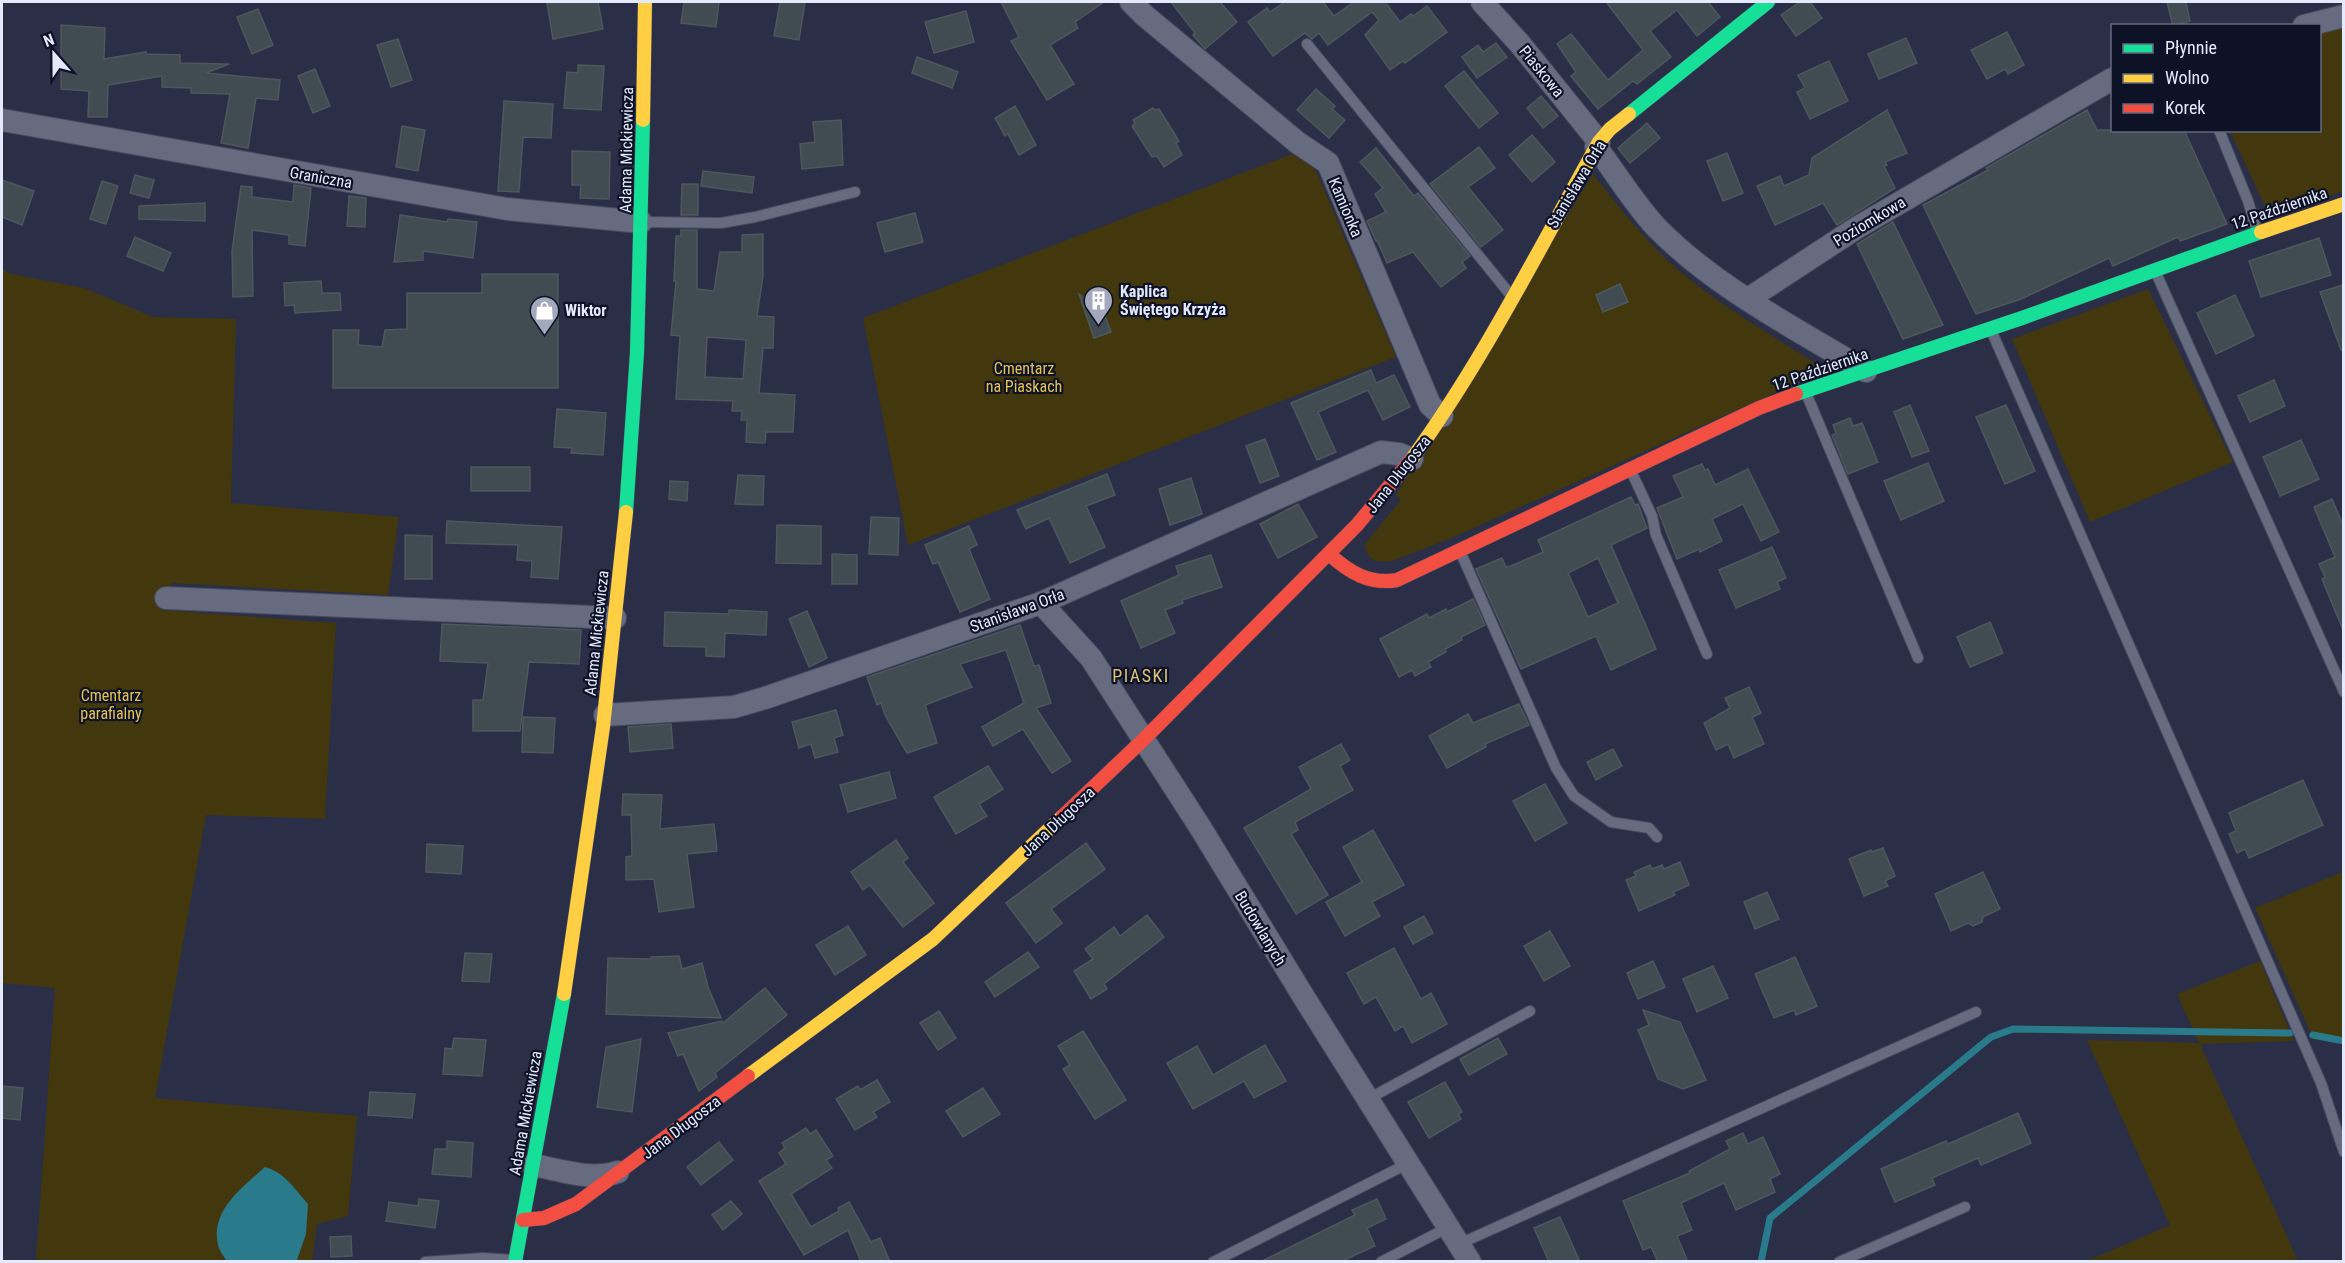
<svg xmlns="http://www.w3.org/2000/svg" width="2345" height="1263" font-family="'Roboto Condensed',sans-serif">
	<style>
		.green { fill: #43380d }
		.water { fill: #297a8b }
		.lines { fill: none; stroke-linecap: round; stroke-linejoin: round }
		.stream { stroke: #297a8b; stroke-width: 7 }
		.building { fill: #404c52; stroke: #4c585c; stroke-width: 1.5; fill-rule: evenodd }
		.lane-casing { stroke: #474a5e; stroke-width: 12 }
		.street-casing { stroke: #474a5e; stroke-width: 24 }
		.fast-casing { stroke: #474a5e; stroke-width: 15 }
		.slow-casing { stroke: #474a5e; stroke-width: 15 }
		.jam-casing { stroke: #474a5e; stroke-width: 15 }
		.lane { stroke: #666b80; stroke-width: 10 }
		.street { stroke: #666b80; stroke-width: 22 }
		.fast { stroke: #16e098; stroke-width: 14 }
		.slow { stroke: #ffcf43; stroke-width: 14 }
		.jam { stroke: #f24e42; stroke-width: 14 }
		.labels { text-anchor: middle; stroke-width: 4.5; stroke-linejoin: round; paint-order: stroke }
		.street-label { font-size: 16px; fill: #e4eafc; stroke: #0d1226 }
		.poi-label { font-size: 16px; font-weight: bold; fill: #e4eafc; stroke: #0d1226; text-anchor: start }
		.park-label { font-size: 16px; fill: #e6c350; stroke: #0d1226 }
		.neighbourhood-label { font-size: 18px; letter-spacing: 1.5px; fill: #dcc377; stroke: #0d1226 }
	</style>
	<rect width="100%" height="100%" fill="#2a2e47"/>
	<g class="green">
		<path d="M2343 17V191L2270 217 2230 131 2320 130V26Z"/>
		<path d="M1292 154 1315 169 1396 357 908 545 863 318Z"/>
		<path d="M1593 174C1616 203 1638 232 1665 258 1712 302 1772 335 1826 370L1449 539 1392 561C1378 563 1366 561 1365 544L1401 500 1396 495Z"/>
		<path d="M2 269 12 274 84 288 153 317 236 319 231 503 399 517 388 595 172 583 161 610 336 623 325 819 206 815 155 1098 357 1116 348 1216 317 1224 312 1261H36L55 988 2 983Z"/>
		<path d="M2148 289 2233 462 2090 522 2012 339Z"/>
		<path d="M2343 872V1040H2314L2255 908Z"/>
		<path d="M2260 961 2294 1041 2200 1044 2298 1261H2087L2170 1225 2087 1040 2199 1043 2177 994Z"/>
	</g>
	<path class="water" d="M265 1167C284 1172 295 1189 308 1204L306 1234 297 1260 227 1261C224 1257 219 1250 218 1245 210 1210 243 1187 265 1167Z"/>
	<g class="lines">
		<g class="stream">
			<path d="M2313 1035 2344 1041"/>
			<path d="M1761 1262 1770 1218 1991 1037 2013 1029 2290 1033"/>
		</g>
	</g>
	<g class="building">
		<path d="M556 2H598L603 29 553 39 547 3Z"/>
		<path d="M684 2H719L716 27 681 23Z"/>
		<path d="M780 2H805L799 40 774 36Z"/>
		<path d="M1001 2H1104L1075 22 1078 28 1050 45 1074 84 1047 100 1011 41 1019 37Z"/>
		<path d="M1171 2H1220L1237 22 1205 49 1193 35 1195 33Z"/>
		<path d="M1285 2H1323L1334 16 1354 2H1385L1400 22 1411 14 1413 16 1427 6 1447 32 1405 63 1403 61 1390 70 1365 35 1379 20 1372 12 1328 45 1319 33 1312 39 1305 33 1273 56 1248 22 1267 8 1270 12Z"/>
		<path d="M1606 2H1708L1720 17 1697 36 1677 10 1650 31 1671 57 1637 84 1633 81 1598 109 1571 76 1576 72 1557 44 1571 34 1608 80 1643 50Z"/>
		<path d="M1800 2H1810L1822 18 1796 36 1781 15Z"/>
		<path d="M2167 2H2186L2190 21 2173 26Z"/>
		<path d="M258 9 273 45 252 54 237 17Z"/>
		<path d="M966 11 974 42 934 53 925 22Z"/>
		<path d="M61 25 105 28 104 59 146 52V54L180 55V63L229 64 206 73 280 80 278 100 256 98 248 148 221 143 230 94 191 93V88L162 87V76L108 85 107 117H88L89 91 61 89Z"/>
		<path d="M2007 32 2024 65 2008 74 2005 69 1987 79 1971 50Z"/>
		<path d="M1906 38 1917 63 1879 79 1868 54Z"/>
		<path d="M398 39 412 80 391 87 377 45Z"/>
		<path d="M1496 43 1507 57 1477 78 1462 57 1478 45 1483 52Z"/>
		<path d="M917 57 958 72 952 88 912 73Z"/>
		<path d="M1829 61 1848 101 1810 119 1797 92 1805 88 1798 75Z"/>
		<path d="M578 65 604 66 601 110 564 108 567 72 578 73Z"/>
		<path d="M315 69 330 106 313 113 298 76Z"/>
		<path d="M1464 71 1498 113 1479 128 1445 86Z"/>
		<path d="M1316 89 1335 106 1332 109 1345 120 1329 138 1297 110Z"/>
		<path d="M1541 96 1558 116 1543 128 1527 108Z"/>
		<path d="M504 101 553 104 551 138 523 137 519 192 498 191Z"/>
		<path d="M1015 106 1036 145 1019 155 1008 134 1005 136 995 118Z"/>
		<path d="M1153 108 1155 110 1159 109 1171 128 1179 141 1176 143 1182 155 1164 167 1157 156 1152 157 1132 126 1135 123 1133 120Z"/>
		<path d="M1887 110 1907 153 1885 162 1887 165 1884 166 1895 188 1837 225 1823 203 1775 225 1757 186 1780 176 1784 186 1809 175 1812 158Z"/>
		<path d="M2087 110 2097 130H2184L2227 224 2180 241 2178 237 2113 266 2109 258 2021 299 1976 314 1923 205 1988 170 1986 168Z"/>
		<path d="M841 120 843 165 802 169 800 144 815 142 813 122Z"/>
		<path d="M1647 123 1660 138 1630 163 1618 148Z"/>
		<path d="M402 126 425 130 418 171 396 167Z"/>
		<path d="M1532 135 1555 162 1532 182 1509 155Z"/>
		<path d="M1479 147 1495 168 1468 187 1503 230 1481 247 1430 184Z"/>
		<path d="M1376 148 1414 196 1418 193 1470 256 1462 262 1466 268 1441 287 1413 252 1387 263 1377 240 1376 241 1367 221 1386 212 1375 194 1383 188 1360 162Z"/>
		<path d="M572 151 610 152 609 199 580 198 581 185H572Z"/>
		<path d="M1727 153 1743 193 1723 201 1707 161Z"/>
		<path d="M703 171 754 177 752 193 701 186Z"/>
		<path d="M135 175 154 180 149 198 130 193Z"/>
		<path d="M2 180 34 191 22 225 2 217Z"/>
		<path d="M102 181 118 186 106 224 90 219Z"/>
		<path d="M682 184H698V215H681Z"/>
		<path d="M294 185 311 188 305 246 289 244V235L252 230 253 296 233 297 232 251 241 186 252 187V197L293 202Z"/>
		<path d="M349 196 366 198 365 227 347 226Z"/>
		<path d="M205 203V221L139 219V206Z"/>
		<path d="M915 213 923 242 885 252 877 223Z"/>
		<path d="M400 215 447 222 448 219 477 222 473 258 423 251V260L394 262Z"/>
		<path d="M1893 222 1943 325 1903 339 1857 244Z"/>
		<path d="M681 230H697V289L714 291 720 252H742V235L763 234V276L757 316 774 317 773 348H763L759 393 795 395 793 432H766L765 443 746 442 747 420H741L742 411H732L733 401 676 399 680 336 671 335 676 281H674L676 236H681ZM707 337 746 340 743 379 705 377Z"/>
		<path d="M135 237 171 253 163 271 127 256Z"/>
		<path d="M2319 238 2331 275 2261 297 2249 261Z"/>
		<path d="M482 274H558V388H333V330H359L358 345 382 347 385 330 407 329V293H482Z"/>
		<path d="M321 281 322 293H340L341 310 295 313 294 305 285 306 284 283Z"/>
		<path d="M1620 284 1628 302 1603 312 1596 295Z"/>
		<path d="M2343 285V350H2341L2320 292Z"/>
		<path d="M1079 294 1105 316 1111 332 1094 338Z"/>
		<path d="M2235 295 2254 336 2216 354 2197 313Z"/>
		<path d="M1371 370 1376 383 1394 375 1410 407 1383 420 1368 390 1318 412 1336 452 1317 460 1291 403Z"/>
		<path d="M2274 380 2285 406 2250 422 2238 396Z"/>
		<path d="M1910 405 1929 451 1912 457 1894 412Z"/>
		<path d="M2006 405 2035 471 2005 484 1976 417Z"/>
		<path d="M557 409 606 413 603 455 571 453 572 448 554 447Z"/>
		<path d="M1850 418 1853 426 1862 423 1878 462 1848 474 1832 435 1836 433 1833 425Z"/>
		<path d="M1265 439 1279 476 1260 483 1246 446Z"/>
		<path d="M2301 440 2319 479 2280 496 2263 457Z"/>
		<path d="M1928 463 1944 501 1901 520 1884 481Z"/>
		<path d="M1702 464 1705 470 1708 469 1715 485 1748 469 1779 532 1761 541 1743 504 1712 519 1722 541 1700 552 1699 549 1677 559 1657 508 1683 497 1673 476Z"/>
		<rect x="471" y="467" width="59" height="24"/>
		<path d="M1107 474 1115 495 1086 506 1105 547 1070 563 1049 518 1026 529 1017 510Z"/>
		<path d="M738 475 764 476 763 505 735 504Z"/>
		<path d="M1191 478 1202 514 1170 525 1159 489Z"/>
		<path d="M670 481 688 482 687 501 669 499Z"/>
		<path d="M1631 497 1635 505 1638 504 1647 528 1611 545 1656 649 1611 670 1596 636 1521 669 1476 569 1502 558 1506 567 1511 566 1543 552 1538 540ZM1598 558 1618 603 1588 617 1568 573Z"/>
		<path d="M2332 499 2343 525V630L2322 579 2325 577 2319 564 2335 557 2314 507Z"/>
		<path d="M1298 504 1317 537 1278 558 1260 524Z"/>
		<path d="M871 517 899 518 898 555 869 554Z"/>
		<path d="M447 521 562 527 558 579 531 577 532 561 517 560 518 545 446 543Z"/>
		<path d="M777 525 821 526V564L776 563Z"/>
		<path d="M969 526 977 545 969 549 990 599 960 612 938 562 933 564 925 545Z"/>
		<path d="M405 535 432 536V579H405Z"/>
		<path d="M1772 547 1786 578 1777 582 1780 589 1736 608 1719 570Z"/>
		<path d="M832 554 857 555V584H832Z"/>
		<path d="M1211 555 1222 587 1182 600 1183 603 1165 610 1175 633 1141 648 1121 601 1179 575 1176 566Z"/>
		<path d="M1473 599 1485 625 1461 637 1462 640 1445 649 1446 652 1428 662 1431 667 1415 676 1412 670 1399 677 1380 639 1427 614 1429 618 1446 609 1447 612Z"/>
		<path d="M729 610 767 612 766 635 725 633 724 657 706 656V647L664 646 665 612 729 614Z"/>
		<path d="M807 611 827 658 809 667 789 619Z"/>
		<path d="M1990 622 2003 653 1970 667 1957 637Z"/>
		<path d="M442 624 581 630 579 664 529 662 520 731H473V700H483L488 663 440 661Z"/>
		<path d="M1020 625 1034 666 1039 665 1051 703 1036 708 1071 761 1052 773 1023 729 993 746 982 727 1024 703 1006 650 960 664 972 687 925 705 937 743 907 753 885 715 881 703 877 705 867 677Z"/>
		<path d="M1749 687 1761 713 1752 717 1764 744 1734 758 1728 744 1716 750 1704 723 1730 708 1725 698Z"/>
		<path d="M1519 704 1529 725 1485 744 1486 747 1447 768 1429 736 1468 714 1473 723Z"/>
		<path d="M836 710 843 735 834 738 838 752 815 758 811 744 799 748 792 722Z"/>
		<path d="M523 717 555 718 553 753 522 752Z"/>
		<path d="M671 724 673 748 630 752 628 727Z"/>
		<path d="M1341 744 1350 760 1340 766 1353 790 1295 822 1298 830 1291 834 1328 895 1296 914 1244 828 1311 789 1299 767Z"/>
		<path d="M1613 749 1622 766 1596 780 1587 762Z"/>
		<path d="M988 766 1003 789 979 804 987 816 956 834 934 797Z"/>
		<path d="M889 772 896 798 848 812 840 785Z"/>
		<path d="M2303 780 2323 825 2249 858 2245 849 2237 853 2229 834 2236 831 2229 813Z"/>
		<path d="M1545 784 1567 823 1535 841 1513 801Z"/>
		<path d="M623 794 662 795 660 829 714 824 717 851 687 854 694 907 659 912 654 879 626 880V857L632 856 631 815H622Z"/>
		<path d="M1373 830 1404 885 1372 902 1380 916 1345 936 1326 902 1362 882 1343 847Z"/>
		<path d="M896 840 908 858 903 862 934 903 903 927 870 885 863 890 851 872Z"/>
		<path d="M1086 843 1105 869 1051 909 1062 923 1036 943 1006 903Z"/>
		<path d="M427 844 463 846 461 874 426 872Z"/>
		<path d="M1883 848 1895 876 1885 881 1888 886 1864 896 1849 859 1871 850 1872 852Z"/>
		<path d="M1680 862 1689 885 1673 892 1675 895 1639 911 1626 880 1636 876 1634 872 1650 865 1652 869 1662 865 1664 869Z"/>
		<path d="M1983 872 2000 909 1983 917 1982 922 1973 926 1968 923 1951 931 1935 894Z"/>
		<path d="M1767 892 1779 919 1755 929 1744 902Z"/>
		<path d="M1147 915 1164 937 1104 984 1107 989 1091 999 1074 971 1093 959 1085 949 1114 927 1120 936Z"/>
		<path d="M1424 916 1433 933 1413 944 1404 927Z"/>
		<path d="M848 926 866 955 835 975 816 945Z"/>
		<path d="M1550 931 1570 966 1544 981 1524 946Z"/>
		<path d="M1394 948 1421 999 1431 993 1447 1024 1412 1043 1403 1026 1395 1031 1376 997 1364 1004 1347 973Z"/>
		<path d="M1028 952 1039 967 995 997 985 982Z"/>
		<path d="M465 953 492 954 489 982 462 981Z"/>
		<path d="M679 956 682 969 702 963 708 987 721 1018 606 1014 608 958 651 959V957Z"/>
		<path d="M1795 957 1817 1006 1796 1015 1794 1010 1774 1018 1755 974Z"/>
		<path d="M1653 961 1665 987 1638 999 1627 973Z"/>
		<path d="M1713 966 1728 998 1697 1012 1683 979Z"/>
		<path d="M765 988 787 1015 715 1073 717 1077 699 1091 683 1054 678 1056 668 1033 722 1021 723 1023Z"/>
		<path d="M1643 1010 1680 1022 1706 1080 1683 1089 1658 1079 1638 1030 1649 1025Z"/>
		<path d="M939 1011 956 1038 938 1050 920 1023Z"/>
		<path d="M1083 1031 1126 1100 1095 1119 1063 1069 1070 1065 1058 1046Z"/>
		<path d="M454 1038 486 1040 482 1076 443 1074 445 1048 452 1049Z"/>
		<path d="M1498 1038 1507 1054 1469 1075 1460 1059Z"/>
		<path d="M641 1039 632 1112 597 1107 606 1047Z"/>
		<path d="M1265 1045 1286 1081 1254 1098 1244 1081 1193 1109 1167 1063 1197 1046 1213 1075Z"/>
		<path d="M877 1080 890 1102 873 1112 877 1117 855 1130 836 1099 858 1086 860 1090Z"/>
		<path d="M1445 1082 1462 1112 1458 1114 1461 1119 1429 1138 1408 1102Z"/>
		<path d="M2 1086 23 1088 20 1120 2 1118Z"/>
		<path d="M983 1088 1000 1114 963 1137 946 1111Z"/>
		<path d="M370 1092 415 1094 412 1118 368 1115Z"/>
		<path d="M2018 1113 2031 1143 1981 1165 1978 1158 1932 1178 1935 1185 1895 1202 1881 1169 1946 1141 1948 1144Z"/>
		<path d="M806 1128 810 1134 816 1130 833 1156 826 1160 832 1168 791 1194 811 1227 839 1211 838 1208 849 1202 871 1242 880 1238 890 1262H861L848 1230 804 1255 759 1181 786 1164 779 1153 785 1148 782 1143Z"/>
		<path d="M1743 1133 1748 1144 1763 1137 1780 1174 1770 1179 1775 1192 1736 1210 1724 1183 1681 1203 1692 1230 1677 1236 1688 1262H1658L1651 1247 1643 1250 1623 1201 1690 1173 1689 1171 1730 1149 1726 1141Z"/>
		<path d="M447 1141 473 1143 471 1177 432 1174 435 1149H447Z"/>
		<path d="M719 1142 733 1160 701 1185 687 1167Z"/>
		<path d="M419 1199 439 1201 435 1228 386 1221 389 1202 418 1206Z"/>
		<path d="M1377 1199 1386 1219 1367 1228 1375 1246 1340 1262H1260L1355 1215 1352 1210Z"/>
		<path d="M731 1201 742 1214 723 1230 712 1215Z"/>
		<path d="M1560 1217 1580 1262H1549L1534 1228Z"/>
		<path d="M351 1236 352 1256 331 1257 330 1237Z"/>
	</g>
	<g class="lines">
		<defs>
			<g id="lane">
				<path d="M1307 44 1509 293"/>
				<path d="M2219 130 2248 201 2257 231"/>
				<path d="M645 222 721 223 755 217 855 192"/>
				<path d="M2156 273 2344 692"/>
				<path d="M1991 330 2321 1083 2344 1152"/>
				<path d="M1806 393 1918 658"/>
				<path d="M1631 471 1652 516 1656 535 1707 654"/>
				<path d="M1460 551 1556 768 1574 796 1611 822 1649 828 1657 837"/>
				<path d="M1368 1099 1530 1011"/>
				<path d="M1459 1244 1976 1012"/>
				<path d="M425 1262 483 1258 512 1260"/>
				<path d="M1213 1262 1409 1163"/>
				<path d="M1381 1262 1449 1227"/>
				<path d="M1839 1262 1965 1207"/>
			</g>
			<g id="street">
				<path d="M1131 2 1144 15 1298 143 1328 163 1430 405 1442 416"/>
				<path d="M1482 2 1520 44 1599 142"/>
				<path d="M2304 26 2344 16"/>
				<path d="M2 120 507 209 641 222"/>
				<path d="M1596 147C1616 173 1635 205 1657 228 1716 288 1795 328 1866 371"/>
				<path d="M1748 299 1858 227 2112 79"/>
				<path d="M166 598 615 618"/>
				<path d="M1041 603 1091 658 1200 827 1305 999 1470 1262"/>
				<path d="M605 715 734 707 765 698 1041 603 1381 452 1399 454 1412 459"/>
				<path d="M533 1165C561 1170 591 1181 618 1172"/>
			</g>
			<g id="fast">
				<path d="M1629 114 1768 2"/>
				<path d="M1796 394 2022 318 2261 232"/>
				<path d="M626 512 637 353 643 120"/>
				<path d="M515 1262 564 994"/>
			</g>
			<g id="slow">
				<path d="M643 120 645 2"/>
				<path d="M2261 232 2344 204"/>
				<path d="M1411 460C1483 361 1539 249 1599 142L1610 129 1629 114"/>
				<path d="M564 994 603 727 626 512"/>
				<path d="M748 1076 933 939 1063 816"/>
			</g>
			<g id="jam">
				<path d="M1329 554C1349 572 1369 585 1397 580L1759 408 1796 394"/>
				<path d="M1063 816 1143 740 1357 525 1411 460"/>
				<path d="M523 1220 544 1218 576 1204 748 1076"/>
			</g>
		</defs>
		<use href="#lane" class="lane-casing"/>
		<use href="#street" class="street-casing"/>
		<use href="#fast" class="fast-casing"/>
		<use href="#slow" class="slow-casing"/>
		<use href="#jam" class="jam-casing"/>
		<use href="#lane" class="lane"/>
		<use href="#street" class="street"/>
		<use href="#fast" class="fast"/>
		<use href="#slow" class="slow"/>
		<use href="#jam" class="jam"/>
	</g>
	<defs>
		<symbol id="building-pin" viewBox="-11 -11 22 30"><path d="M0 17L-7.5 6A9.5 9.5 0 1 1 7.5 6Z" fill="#a3a8bd" stroke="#0d1226"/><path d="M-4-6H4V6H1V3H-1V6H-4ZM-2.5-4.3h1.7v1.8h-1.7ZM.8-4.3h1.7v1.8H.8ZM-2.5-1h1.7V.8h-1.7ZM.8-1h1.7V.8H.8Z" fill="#fff"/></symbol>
		<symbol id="shop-pin" viewBox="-11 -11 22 30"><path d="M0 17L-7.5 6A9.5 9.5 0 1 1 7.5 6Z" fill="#a3a8bd" stroke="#0d1226"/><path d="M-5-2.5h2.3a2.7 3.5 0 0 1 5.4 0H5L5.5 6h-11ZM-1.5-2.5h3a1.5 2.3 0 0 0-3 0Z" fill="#fff"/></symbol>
	</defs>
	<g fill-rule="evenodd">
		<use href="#building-pin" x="1082" y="284" width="33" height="45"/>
		<use href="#shop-pin" x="528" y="294" width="33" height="45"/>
	</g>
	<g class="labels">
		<g class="street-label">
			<text transform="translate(1542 71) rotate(51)" y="6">Piaskowa</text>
			<text transform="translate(626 150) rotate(-89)" y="6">Adama Mickiewicza</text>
			<text transform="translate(321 177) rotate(10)" y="6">Graniczna</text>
			<text transform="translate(1576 184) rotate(-59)" y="6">Stanisława Orła</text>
			<text transform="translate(1346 207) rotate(67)" y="6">Kamionka</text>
			<text transform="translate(2279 208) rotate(-19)" y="6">12 Października</text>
			<text transform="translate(1869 221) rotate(-31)" y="6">Poziomkowa</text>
			<text transform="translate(1820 369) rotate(-19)" y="6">12 Października</text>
			<text transform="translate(1398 474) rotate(-52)" y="6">Jana Długosza</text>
			<text transform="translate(1017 610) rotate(-20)" y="6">Stanisława Orła</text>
			<text transform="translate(596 633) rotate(-84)" y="6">Adama Mickiewicza</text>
			<text transform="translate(1058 821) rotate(-43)" y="6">Jana Długosza</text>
			<text transform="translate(1261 928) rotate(59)" y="6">Budowlanych</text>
			<text transform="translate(525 1113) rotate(-80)" y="6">Adama Mickiewicza</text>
			<text transform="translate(681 1127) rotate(-37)" y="6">Jana Długosza</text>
		</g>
		<g class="poi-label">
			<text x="1120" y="297">Kaplica<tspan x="1120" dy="18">Świętego Krzyża</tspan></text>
			<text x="565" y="316">Wiktor</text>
		</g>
		<g class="park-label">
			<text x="1024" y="374">Cmentarz<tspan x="1024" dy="18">na Piaskach</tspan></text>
			<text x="111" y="701">Cmentarz<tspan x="111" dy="18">parafialny</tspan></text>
		</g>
		<g class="neighbourhood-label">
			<text x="1141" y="682">PIASKI</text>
		</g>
	</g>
	<rect width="2345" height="1263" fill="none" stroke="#e4eafc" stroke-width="6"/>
	<rect x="2111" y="24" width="210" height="108" fill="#0d1226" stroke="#63687c" stroke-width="1.5"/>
	<rect x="2123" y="44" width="30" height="9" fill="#16e098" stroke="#63687c" stroke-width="1.5"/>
	<text x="2165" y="54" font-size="18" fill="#e4eafc">Płynnie</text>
	<rect x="2123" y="74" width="30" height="9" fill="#ffcf43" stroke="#63687c" stroke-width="1.5"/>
	<text x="2165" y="84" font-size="18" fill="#e4eafc">Wolno</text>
	<rect x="2123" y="104" width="30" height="9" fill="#f24e42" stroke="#63687c" stroke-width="1.5"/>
	<text x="2165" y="114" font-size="18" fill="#e4eafc">Korek</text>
	<g transform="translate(54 54) rotate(339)" stroke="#0d1226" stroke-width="4.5" paint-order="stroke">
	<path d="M0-4.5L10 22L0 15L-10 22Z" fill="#e4eafc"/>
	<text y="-9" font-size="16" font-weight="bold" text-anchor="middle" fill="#e4eafc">N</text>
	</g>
</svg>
